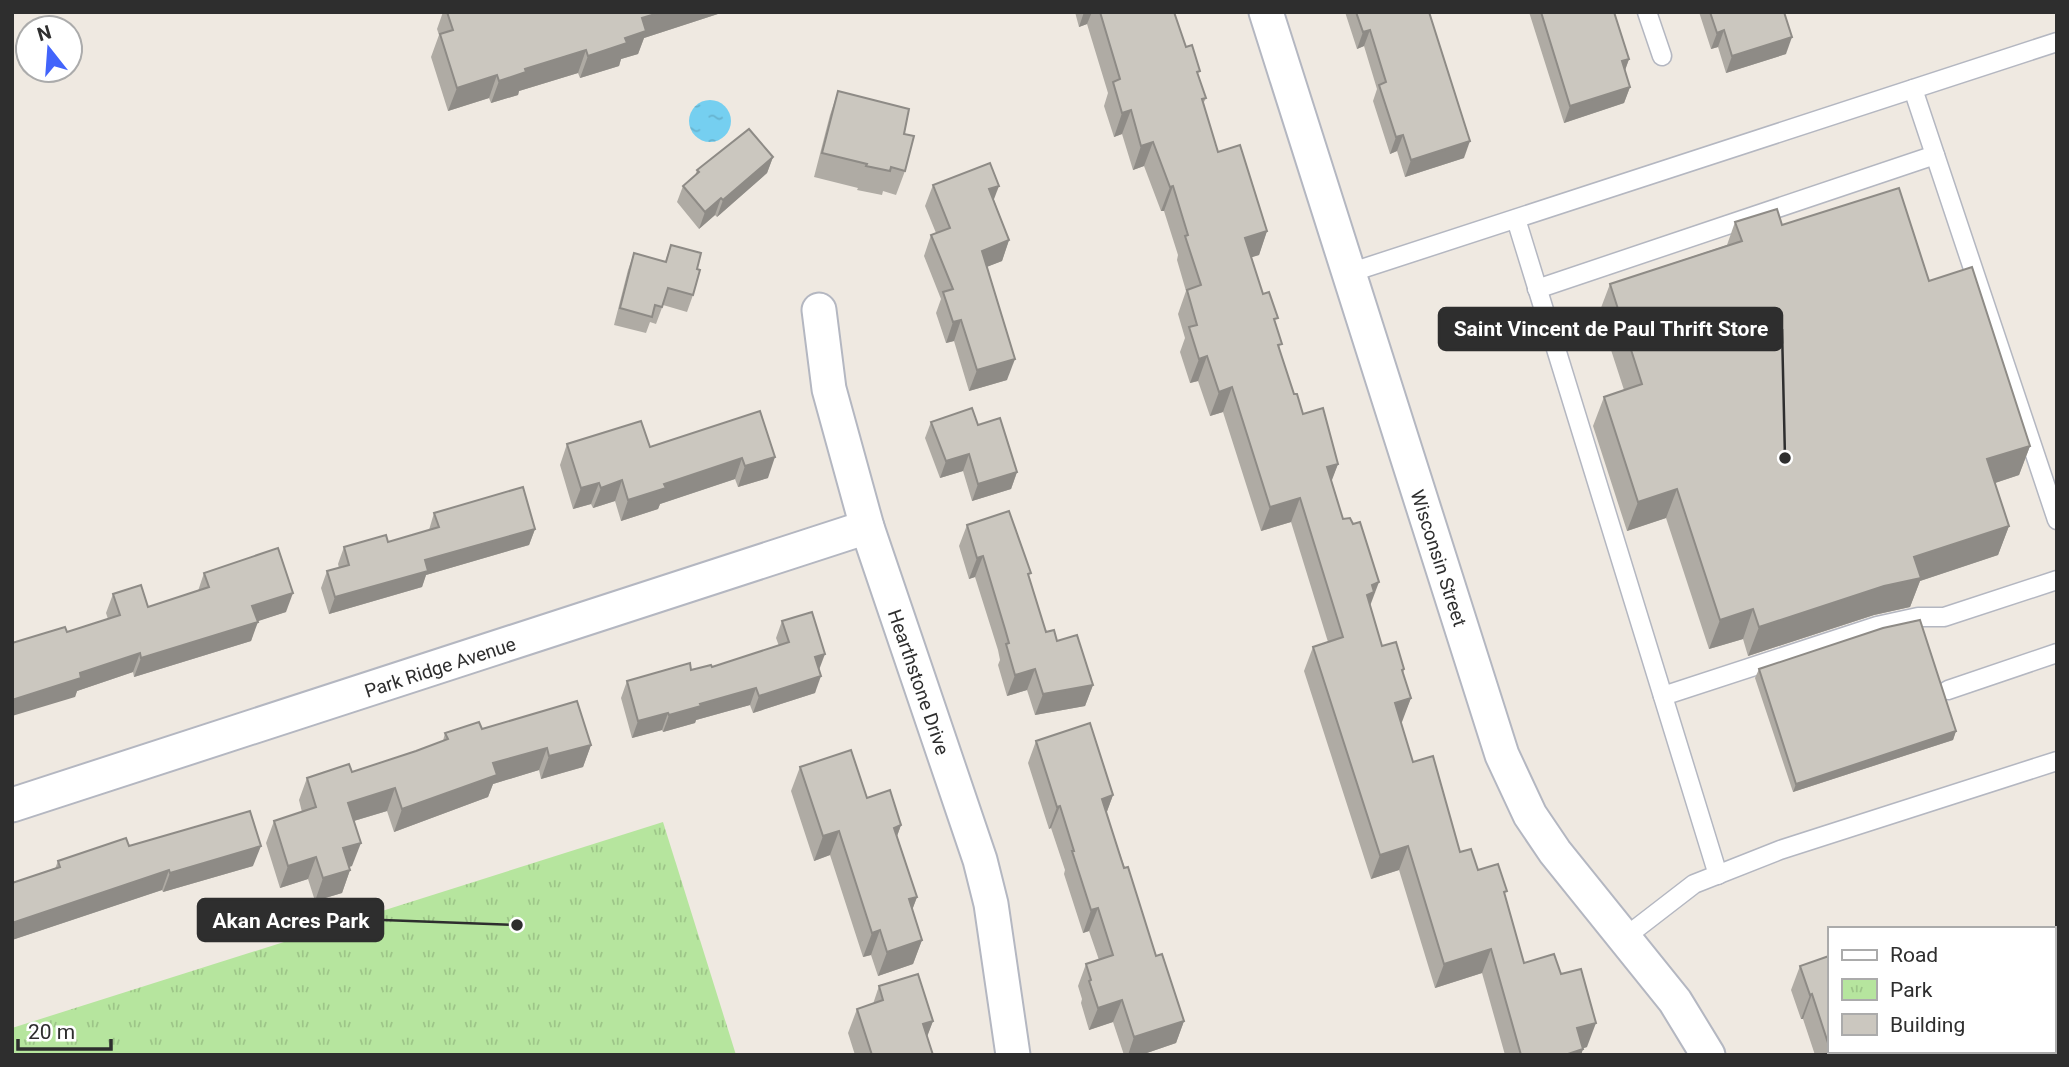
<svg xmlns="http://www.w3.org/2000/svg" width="2069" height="1067" font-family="Roboto,sans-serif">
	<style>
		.park { fill: url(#park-tufts) }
		.water { fill: url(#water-ripples) }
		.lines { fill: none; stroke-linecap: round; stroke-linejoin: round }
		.service-casing { stroke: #b4b7c1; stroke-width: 21 }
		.minor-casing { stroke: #b4b7c1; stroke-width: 37 }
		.service { stroke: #fff; stroke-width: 18 }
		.minor { stroke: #fff; stroke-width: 33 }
		.wall { fill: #afaba4 }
		.shaded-wall { fill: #8e8b86 }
		.building { fill: #cbc7bf; stroke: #8e8b86; stroke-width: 2 }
		.labels { text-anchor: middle; stroke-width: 6; stroke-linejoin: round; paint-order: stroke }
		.street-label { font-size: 19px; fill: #2e2e2e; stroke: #fff }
		.leader { fill: none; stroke: #2e2e2e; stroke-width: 2.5 }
		.callout-dot { fill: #2e2e2e; stroke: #fff; stroke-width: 2.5 }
		.callout { fill: #2e2e2e; stroke: #2e2e2e; stroke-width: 2.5 }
		.callout-label { font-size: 21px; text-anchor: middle; font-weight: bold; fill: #fff }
	</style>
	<defs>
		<pattern id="park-tufts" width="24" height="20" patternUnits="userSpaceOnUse" patternTransform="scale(1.75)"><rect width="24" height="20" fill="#b6e59e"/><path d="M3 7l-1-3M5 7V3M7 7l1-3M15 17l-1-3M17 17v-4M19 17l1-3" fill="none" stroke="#9dc588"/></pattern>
		<pattern id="water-ripples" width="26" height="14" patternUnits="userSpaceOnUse" patternTransform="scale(1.75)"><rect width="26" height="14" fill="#75cff0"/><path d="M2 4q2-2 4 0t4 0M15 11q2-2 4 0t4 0" fill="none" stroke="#66b2ce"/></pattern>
	</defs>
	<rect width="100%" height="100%" fill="#efe9e1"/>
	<path class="park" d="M663 822 736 1055H12V1028Z"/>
	<circle class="water" cx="710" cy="121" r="21"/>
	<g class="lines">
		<defs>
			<g id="service">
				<path d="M1647 12 1662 56"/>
				<path d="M1913 89 2057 520"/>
				<path d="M1516 219 1718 875"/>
				<path d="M1349 273 2057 42"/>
				<path d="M1537 289 1935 155"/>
				<path d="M1948 690 2057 653"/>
				<path d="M1663 696 1877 626 1918 617H1944L2057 580"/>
				<path d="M1624 938 1694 884 1780 850 2057 761"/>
			</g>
			<g id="minor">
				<path d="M1266 12 1502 755 1530 815 1555 852 1675 1001 1708 1055"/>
				<path d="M819 310 829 389 867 527 980 860 991 904 1013 1055"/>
				<path d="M12 805 867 527"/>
			</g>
		</defs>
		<use href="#service" class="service-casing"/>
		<use href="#minor" class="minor-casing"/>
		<use href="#service" class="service"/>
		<use href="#minor" class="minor"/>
	</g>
	<g class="wall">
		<path d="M443 12 507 13 724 12 644 38 638 54 621 59 619 66 580 78 578 73 519 91 518 95 491 103 489 98 448 111 431 57 439 35 437 29Z"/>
		<path d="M1075 12H1174L1186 47 1199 77 1206 98 1203 104 1218 152 1267 231 1259 255 1251 257 1263 294 1276 323 1280 351 1294 394 1303 414 1338 464 1331 481 1382 646 1404 669 1403 673 1411 698 1401 722 1413 762 1460 852 1505 897 1524 963 1561 974 1587 1047 1583 1048 1581 1055H1505L1482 973 1435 988 1399 870 1371 879 1304 671 1313 647 1328 642 1291 522 1261 531 1223 412 1210 416 1198 381 1190 383 1180 352 1185 338 1178 314 1186 291 1177 260 1178 255 1164 211H1161L1144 166 1133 170 1122 134 1114 137 1104 106 1108 93 1087 24 1079 27Z"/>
		<path d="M1345 12H1429L1464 158 1405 177 1397 151 1390 154 1373 101 1377 89 1364 46 1357 49Z"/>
		<path d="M1529 12H1614L1629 59 1625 70 1630 87 1624 103 1564 123Z"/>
		<path d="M1699 12H1784L1786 54 1726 73 1718 47 1711 49Z"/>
		<path d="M838 91 904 134 905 171 896 195 883 191 882 195 857 190 858 188 814 177 830 115Z"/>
		<path d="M773 157 767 173 717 217 715 215 699 229 677 202 683 186 695 176 697 170Z"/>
		<path d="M933 185 994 200 1009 240 1002 261 986 267 1007 380 969 391 954 341 946 343 936 313 941 299 924 256 931 235 936 233 925 206Z"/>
		<path d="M1735 222 1782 225 1929 281 2030 446 2019 475 1995 483 2009 526 1998 555 1920 581 1910 607 1874 615 1748 656 1743 639 1709 649 1666 518 1627 531 1593 426 1604 397 1624 390 1599 313 1610 284 1727 245Z"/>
		<path d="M671 245 697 269 693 295 687 312 663 305 656 324 650 322 646 333 614 325 628 270 634 253 665 262Z"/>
		<path d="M760 411 768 478 738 487 735 479 660 504 658 509 621 521 615 501 593 508 591 504 573 509 560 465 567 444 650 447Z"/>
		<path d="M931 422 978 425 1017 472 1011 489 972 501 963 471 940 478 925 438Z"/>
		<path d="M434 513 535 529 529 545 426 575 422 587 329 614 321 588 327 571 339 568 338 564 344 547 388 542 429 530Z"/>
		<path d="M967 525 1029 578 1046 632 1057 641 1093 685 1085 706 1035 715 1027 690 1007 696 998 665 1000 660 998 650 975 577 969 579 959 546Z"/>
		<path d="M204 573 286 612 257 621 251 641 134 677 133 672 77 691 75 697 67 632 108 619 106 613 113 594 148 607 198 591Z"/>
		<path d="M782 621 819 670 815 693 753 713 750 705 696 720 695 723 663 732 662 730 632 738 621 698 627 681 712 667 779 646 776 638Z"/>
		<path d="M1759 669 1956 731 1953 740 1793 792 1755 678Z"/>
		<path d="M482 729 591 745 583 767 541 779 539 770 493 784 488 797 394 832 387 811 354 821 352 866 349 867 350 870 342 893 315 901 308 879 280 888 266 843 274 821 302 812 299 800 307 778 352 772 416 751 443 741 445 733Z"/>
		<path d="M1036 741 1113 795 1106 814 1156 956 1184 1021 1176 1043 1141 1055H1124L1113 1022 1089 1030 1081 1003 1082 999 1078 986 1086 964 1099 960 1089 931 1083 933 1064 874 1065 870 1051 828 1049 829 1028 763Z"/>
		<path d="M800 767 867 798 901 825 897 836 917 897 912 910 922 940 913 964 878 976 871 955 863 957 830 855 814 861 791 791Z"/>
		<path d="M129 846 253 866 163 892 162 890 12 940V883L55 869 58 861Z"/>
		<path d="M1829 956V1051H1900L1901 1055H1815L1803 1019H1801L1791 990 1800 966Z"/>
		<path d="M879 986 933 1021 927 1036 933 1055H855L848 1033 857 1009 873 1004Z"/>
	</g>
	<g class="shaded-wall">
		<path d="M662 12H724L644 38 638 54 621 59 619 66 580 78 588 56 625 38 642 18Z"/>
		<path d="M1084 12H1092L1087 24 1079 27Z"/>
		<path d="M1370 30 1364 46 1357 49 1363 32Z"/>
		<path d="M1724 30 1718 47 1711 49 1717 33Z"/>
		<path d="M1792 37 1786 54 1726 73 1732 56Z"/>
		<path d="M586 50 578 73 519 91 518 95 491 103 499 81 525 69Z"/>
		<path d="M1629 59 1623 76 1622 61Z"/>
		<path d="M497 75 489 98 448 111 457 88Z"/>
		<path d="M1630 87 1624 103 1564 123 1570 106Z"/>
		<path d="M1131 110 1122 134 1114 137 1122 113Z"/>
		<path d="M1403 135 1397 151 1390 154 1396 137Z"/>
		<path d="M1470 141 1464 158 1405 177 1411 160Z"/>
		<path d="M1153 142 1144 166 1133 170 1141 146Z"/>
		<path d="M773 157 767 173 717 217 723 200Z"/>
		<path d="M999 186 991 207 989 189Z"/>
		<path d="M1173 186 1164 211H1161L1170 187Z"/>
		<path d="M721 198 715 215 699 229 705 212Z"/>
		<path d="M1267 231 1259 255 1237 262 1245 238Z"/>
		<path d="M1009 240 1002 261 974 272 982 251Z"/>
		<path d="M961 320 954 341 946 343 953 322Z"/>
		<path d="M1207 356 1198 381 1190 383 1199 359Z"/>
		<path d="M1015 359 1007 380 969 391 977 370Z"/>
		<path d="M1232 387 1223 412 1210 416 1219 392Z"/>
		<path d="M2030 446 2019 475 1977 489 1987 459Z"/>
		<path d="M969 454 963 471 940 478 946 461Z"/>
		<path d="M775 457 768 478 738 487 745 466Z"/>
		<path d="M742 458 735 479 660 504 658 509 621 521 628 500 664 484Z"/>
		<path d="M1338 464 1329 488 1327 467Z"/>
		<path d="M1017 472 1011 489 972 501 978 484Z"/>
		<path d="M622 480 615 501 593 508 601 488Z"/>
		<path d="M599 483 591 504 573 509 581 488Z"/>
		<path d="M1677 489 1666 518 1627 531 1638 502Z"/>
		<path d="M1300 498 1291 522 1261 531 1270 507Z"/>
		<path d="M2009 526 1998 555 1920 581 1910 607 1874 615 1748 656 1759 627 1914 557Z"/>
		<path d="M535 529 529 545 426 575 422 587 329 614 335 597 425 560Z"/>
		<path d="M983 556 975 577 969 579 977 558Z"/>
		<path d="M1379 582 1370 606 1367 595 1372 585Z"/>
		<path d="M293 593 286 612 246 625 252 606Z"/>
		<path d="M1753 609 1743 639 1709 649 1720 620Z"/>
		<path d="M258 622 251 641 134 677 141 658Z"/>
		<path d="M140 653 133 672 77 691 75 697 12 716V700L80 673Z"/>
		<path d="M825 654 819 670 815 657Z"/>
		<path d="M1035 669 1027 690 1007 696 1015 675Z"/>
		<path d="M821 676 815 693 753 713 759 696Z"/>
		<path d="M1093 685 1085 706 1035 715 1043 694Z"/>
		<path d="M756 688 750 705 696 720 695 723 663 732 669 715 700 704Z"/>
		<path d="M1411 698 1402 722 1386 727 1395 703Z"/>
		<path d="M668 713 662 730 632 738 638 721Z"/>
		<path d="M1956 731 1953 740 1793 792 1796 784Z"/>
		<path d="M591 745 583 767 541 779 549 756Z"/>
		<path d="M547 748 539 770 493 784 488 797 394 832 402 809 493 763Z"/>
		<path d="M395 788 387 811 340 825 348 803Z"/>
		<path d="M1113 795 1105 817 1102 799Z"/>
		<path d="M1060 806 1051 828 1049 829 1057 807Z"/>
		<path d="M901 825 892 850 894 828Z"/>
		<path d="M839 831 830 855 814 861 823 836Z"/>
		<path d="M361 843 352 866 335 871 343 848Z"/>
		<path d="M261 846 253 866 163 892 170 873Z"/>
		<path d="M1408 846 1399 870 1371 879 1380 855Z"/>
		<path d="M316 857 308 879 280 888 288 866Z"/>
		<path d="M169 870 162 890 12 940V923Z"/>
		<path d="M350 870 342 893 315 901 323 878Z"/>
		<path d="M917 897 908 921 909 899Z"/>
		<path d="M1098 908 1089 931 1083 933 1091 910Z"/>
		<path d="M880 930 871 955 863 957 872 933Z"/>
		<path d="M922 940 913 964 878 976 887 952Z"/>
		<path d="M1491 949 1482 973 1435 988 1444 964Z"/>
		<path d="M1812 994 1803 1019H1801L1810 995Z"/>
		<path d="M1122 1000 1113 1022 1089 1030 1098 1008Z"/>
		<path d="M933 1021 924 1045 923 1024Z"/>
		<path d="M1184 1021 1176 1043 1141 1055H1128L1134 1037Z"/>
		<path d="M1596 1023 1587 1047 1569 1053 1577 1028Z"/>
		<path d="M1583 1049 1581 1055H1565Z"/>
	</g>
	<g class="building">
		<path d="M447 12 507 13 662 12 642 18 646 31 625 38 627 43 588 56 586 50 525 69 526 72 499 81 497 75 457 88 440 34 453 30Z"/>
		<path d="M1100 12H1174L1186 47 1192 45 1200 71 1197 72 1206 98 1202 99 1218 152 1240 145 1267 231 1245 238 1263 294 1269 292 1278 318 1274 319 1282 344 1278 345 1294 394H1297L1303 414 1323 408 1338 464 1327 467 1343 519 1350 518 1353 524 1360 522 1379 582 1372 585 1374 592 1367 595 1382 646 1396 642 1404 669 1402 670 1411 698 1395 703 1413 762 1433 756 1460 852 1471 849 1478 870 1498 864 1507 891 1504 892 1524 963 1554 954 1561 974 1581 969 1596 1023 1577 1028 1583 1049 1565 1055H1521L1491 949 1444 964 1408 846 1380 855 1313 647 1343 637 1300 498 1270 507 1232 387 1219 392 1207 356 1199 359 1189 327 1197 325 1187 290 1201 285 1185 236 1188 235 1173 186 1170 187 1153 142 1141 146 1131 110 1122 113 1113 82 1120 79Z"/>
		<path d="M1356 12H1429L1470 141 1411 160 1403 135 1396 137 1379 85 1386 82 1370 30 1363 32Z"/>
		<path d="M1541 12H1614L1629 59 1622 61 1630 87 1570 106Z"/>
		<path d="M1710 12H1784L1792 37 1732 56 1724 30 1717 33Z"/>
		<path d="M838 91 909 109 904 134 914 136 905 171 891 167 890 171 866 166 867 164 822 153Z"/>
		<path d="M749 129 773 157 723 200 721 198 705 212 683 186 699 172 697 170Z"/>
		<path d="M990 163 999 186 989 189 1009 240 982 251 1015 359 977 370 961 320 953 322 943 292 953 289 931 235 950 228 933 185Z"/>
		<path d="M1899 188 1929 281 1972 267 2030 446 1987 459 2009 526 1914 557 1921 578 1884 586 1759 627 1753 609 1720 620 1677 489 1638 502 1604 397 1642 384 1610 284 1742 241 1735 222 1777 209 1782 225Z"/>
		<path d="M671 245 701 253 697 269 700 270 693 295 668 288 662 307 655 305 652 317 620 308 634 253 666 262Z"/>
		<path d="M972 408 978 425 1000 418 1017 472 978 484 969 454 946 461 931 422Z"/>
		<path d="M760 411 775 457 745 466 742 458 664 484 666 488 628 500 622 480 601 488 599 483 581 488 567 444 641 421 650 447Z"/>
		<path d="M523 487 535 529 425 560 428 571 335 597 327 571 349 565 344 547 386 535 388 542 439 527 434 513Z"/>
		<path d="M1009 511 1031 573 1028 574 1046 632 1054 630 1057 641 1077 635 1093 685 1043 694 1035 669 1015 675 1006 644 1009 643 1005 629 983 556 977 558 967 525Z"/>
		<path d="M278 548 293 593 252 606 258 622 141 658 140 653 80 673 81 678 12 700V643L65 627 67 632 120 615 113 594 141 585 148 607 209 587 204 573Z"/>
		<path d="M812 612 825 654 815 657 821 676 759 696 756 688 700 704 701 706 669 715 668 713 638 721 627 681 690 663 691 670 711 665 712 667 789 642 782 621Z"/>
		<path d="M1920 620 1956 731 1796 784 1759 669 1883 628Z"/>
		<path d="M577 701 591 745 549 756 547 748 493 763 497 775 402 809 395 788 348 803 361 843 343 848 350 870 323 878 316 857 288 866 274 821 316 807 307 778 349 764 352 772 416 751 448 739 445 733 479 722 482 729Z"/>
		<path d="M1090 723 1113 795 1102 799 1124 868 1128 867 1156 956 1162 954 1184 1021 1134 1037 1122 1000 1098 1008 1089 981 1091 980 1086 964 1113 955 1098 908 1091 910 1072 851H1074L1060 806 1057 807 1036 741Z"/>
		<path d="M851 750 867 798 890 790 901 825 894 828 917 897 909 899 922 940 887 952 880 930 872 933 839 831 823 836 800 767Z"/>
		<path d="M250 811 261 846 170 873 169 870 12 923V883L60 867 58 861 126 838 129 846Z"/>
		<path d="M1829 956V1046L1812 994 1810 995 1800 966Z"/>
		<path d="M918 974 933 1021 923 1024 933 1055H872L857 1009 883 1000 879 986Z"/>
		<path d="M1831 1051H1900L1901 1055H1832Z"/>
	</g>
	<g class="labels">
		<g class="street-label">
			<text transform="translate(1439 558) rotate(72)" y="7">Wisconsin Street</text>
			<text transform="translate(440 667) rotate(-18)" y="7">Park Ridge Avenue</text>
			<text transform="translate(919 682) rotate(71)" y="7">Hearthstone Drive</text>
		</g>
	</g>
	<path class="leader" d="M1785 458L1782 329M517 925L383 920"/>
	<g class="callout-dot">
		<circle cx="1785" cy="458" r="7"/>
		<circle cx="517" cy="925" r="7"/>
	</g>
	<g class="callout">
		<rect x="1439" y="308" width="343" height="42" rx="7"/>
		<rect x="198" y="899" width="185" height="42" rx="7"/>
	</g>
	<g class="callout-label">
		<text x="1611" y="336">Saint Vincent de Paul Thrift Store</text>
		<text x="291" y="928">Akan Acres Park</text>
	</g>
	<rect width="2069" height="1067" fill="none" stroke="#2e2e2e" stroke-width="28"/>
	<rect x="1828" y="927" width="228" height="126" fill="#ffffff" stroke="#ababab" stroke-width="2"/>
	<rect x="1842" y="950" width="35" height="10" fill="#ffffff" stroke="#ababab" stroke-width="2"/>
	<text x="1890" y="962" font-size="21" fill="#2e2e2e">Road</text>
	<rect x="1842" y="979" width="35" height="21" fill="url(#park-tufts)" stroke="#ababab" stroke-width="2"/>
	<text x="1890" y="997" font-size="21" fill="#2e2e2e">Park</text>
	<rect x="1842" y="1014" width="35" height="21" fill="#cbc7bf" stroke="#ababab" stroke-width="2"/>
	<text x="1890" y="1032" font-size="21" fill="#2e2e2e">Building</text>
	<g transform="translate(49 49) rotate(343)"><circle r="33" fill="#ffffff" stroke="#ababab" stroke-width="2"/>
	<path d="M0-5L12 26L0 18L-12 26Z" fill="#4264fb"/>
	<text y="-10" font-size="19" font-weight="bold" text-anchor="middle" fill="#2e2e2e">N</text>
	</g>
	<path d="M18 1039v10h93v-10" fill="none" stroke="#2e2e2e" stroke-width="3.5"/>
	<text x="28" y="1039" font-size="21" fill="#2e2e2e" stroke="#ffffff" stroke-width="5" paint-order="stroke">20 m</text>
</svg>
